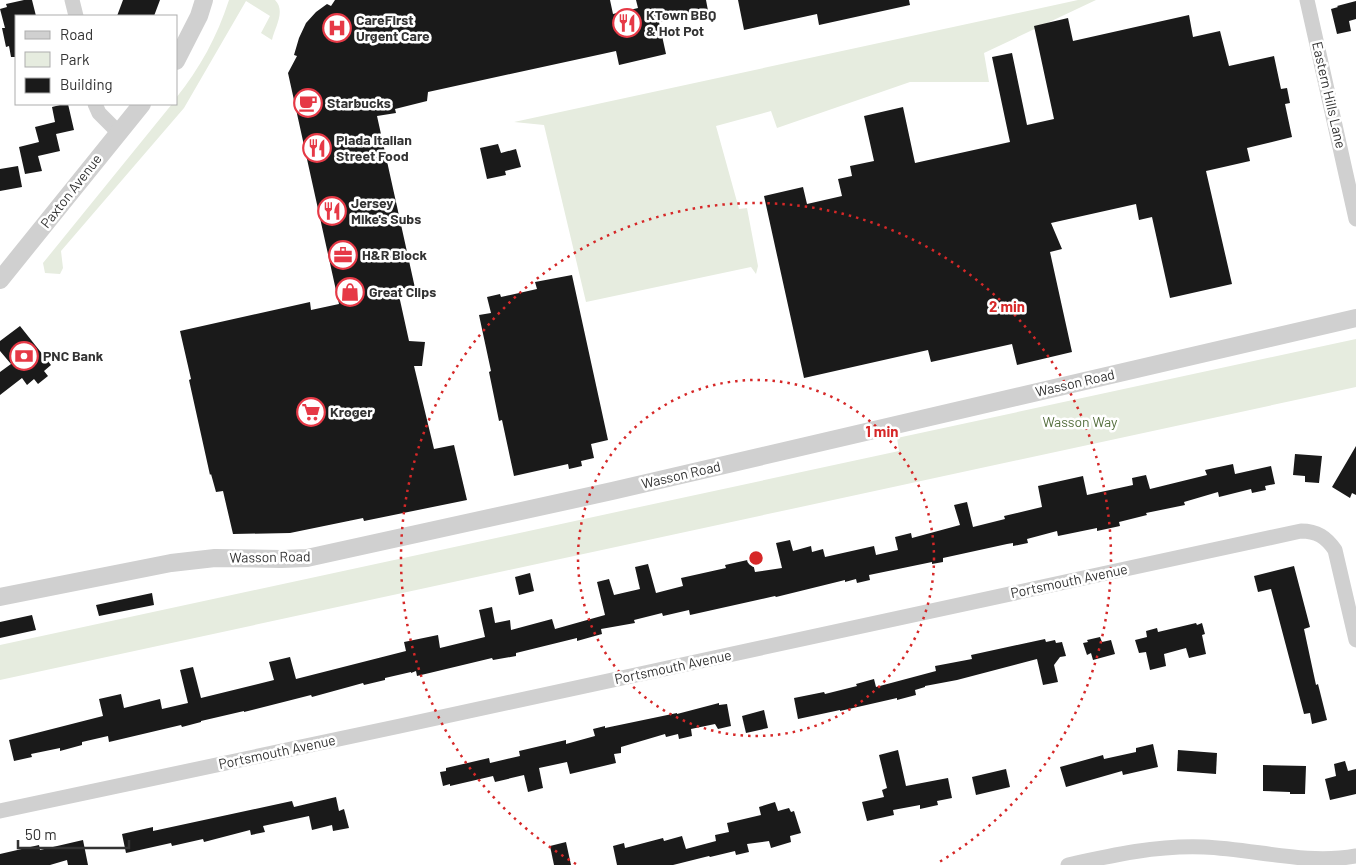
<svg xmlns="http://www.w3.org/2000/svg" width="1356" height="865" font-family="Barlow,sans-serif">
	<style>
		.green { fill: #e6ecdf }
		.building { fill: #1a1a1a }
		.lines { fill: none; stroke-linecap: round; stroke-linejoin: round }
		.minor { stroke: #d0d0d0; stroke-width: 15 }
		.tertiary { stroke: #d0d0d0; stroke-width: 18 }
		.ring { fill: none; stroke: #d62828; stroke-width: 2.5; stroke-dasharray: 2.5 5 }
		.labels { text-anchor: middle; stroke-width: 5; stroke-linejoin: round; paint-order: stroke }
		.poi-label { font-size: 14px; font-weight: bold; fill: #333; stroke: #fff; text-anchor: start }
		.street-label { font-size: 14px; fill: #333; stroke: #fff }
		.park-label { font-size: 14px; fill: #56703f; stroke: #fff }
		.centre { fill: #d62828; stroke: #fff; stroke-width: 2.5 }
		.ring-label { font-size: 15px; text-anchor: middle; font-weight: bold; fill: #d62828; stroke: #fff; stroke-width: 5; stroke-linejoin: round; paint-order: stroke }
	</style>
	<rect width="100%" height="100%" fill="#fff"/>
	<g class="green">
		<path d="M229 0H275C286 11 275 27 272 40L261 33 270 16 246 1 184 108 61 251 63 268 60 274 45 273 43 263 172 104H176V98C200 68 217 37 229 0Z"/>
		<path d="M1078 0H1096L984 53 989 82H910L777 128 771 111 716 126 739 209 747 208 758 266 756 274 751 267 586 302 544 125 514 122Z"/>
		<path d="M1356 339V387L0 680V645L899 451 897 438Z"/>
	</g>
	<g class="building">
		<path d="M24 0H32L36 16H16V57H11L9 46 6 47 2 28H5L0 9 7 7 6 4Z"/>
		<path d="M123 0H160L154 16H117Z"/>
		<path d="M335 0H610L613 14 638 8 636 0H706L709 16 692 19 691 14 659 22 666 54 619 65 616 51 428 92 427 101 395 109 396 113 377 116 415 288 398 291 409 341 425 342 422 366H414L434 449 454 445 467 500 364 521 363 518 290 533 233 534 223 491 216 492 211 474 210 475 189 380 191 379 180 331 310 302 311 310 339 304 288 73 297 56 294 55 299 38 306 23 316 12 327 4 331 6Z"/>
		<path d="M738 0H909L910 5 819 25 817 14 744 30Z"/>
		<path d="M1356 1V19L1349 21 1351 31 1337 34 1331 9 1338 7 1337 6Z"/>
		<path d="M1189 15 1193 37 1220 31 1229 66 1274 56 1281 89 1287 88 1290 103 1285 104 1292 137 1247 148 1250 161 1206 171 1232 284 1170 298 1152 217 1139 220 1136 204 1051 223 1062 249 1050 252 1072 352 1017 365 1012 344 931 362 928 350 804 378 764 196 803 187 807 204 842 196 838 179 852 176 850 166 874 161 864 116 903 107 915 163 1010 142 992 57 1012 53 1027 125 1054 119 1034 26 1068 18 1073 41Z"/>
		<path d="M64 104H68L74 130 56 134 60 151 38 156 42 171 25 174 19 147 39 142 35 127 55 122 52 107Z"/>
		<path d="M498 144 501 153 516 149 521 167 505 171 506 175 487 179 480 148Z"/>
		<path d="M18 166 22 187 0 191V169Z"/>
		<path d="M572 275 608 440 591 444 594 458 581 461 582 466 569 469 568 464 514 476 502 420 499 421 489 372 491 371 479 315 491 313 487 297 500 294 501 297 537 289 535 282Z"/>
		<path d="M20 326 51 365 44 371 48 376 38 384 34 379 27 385 22 378 0 395V372L11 364 0 351V341Z"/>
		<path d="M1356 446V495L1352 493 1350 498 1332 487Z"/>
		<path d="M1295 454 1322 456 1319 483 1305 482V476L1293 475Z"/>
		<path d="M1233 464 1235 474 1271 466 1275 484 1265 486 1266 490 1252 493 1251 489 1219 497 1218 492 1184 502 1185 505 1146 513 1147 515 1119 522 1120 526 1097 531V528L1058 536 1057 531 1027 539 1028 543 1013 546V543L1007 544 943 558V562L932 564V562L869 575 870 580 857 583 856 579 845 582V580L776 597 775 596 690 615 689 610 663 616 662 613 634 620 635 623 601 629 602 634 577 641V638L516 653V656L493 660 492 658 417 676 416 671 411 673V672L385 678V680L364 685 363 683 312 697 311 695 244 712V711L201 721V722L182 727 181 725 109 742 108 736 82 742V745L60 751V748L31 754 32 757 14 761 9 740 103 716 99 699 121 694 124 708 160 699 162 709 188 703 180 670 193 667 201 698 274 680 269 662 290 657 296 679 406 651 404 642 438 635 440 648 485 637 479 610 492 607 495 623 510 620 511 630 552 619 555 629 605 615 597 582 609 579 614 595 640 589 635 567 648 564 656 593 683 586 681 578 726 568 725 565 752 559 755 572 782 568 776 543 790 540 793 551 811 546 812 552 823 549 825 557 874 546 876 555 898 550 895 537 911 533 912 538 960 525 954 505 967 502 973 527 1005 519 1004 516 1042 507 1038 486 1083 476 1087 495 1133 485 1132 478 1146 475 1150 489 1207 475 1205 470Z"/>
		<path d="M1294 566 1310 627 1304 629 1316 685 1318 684 1327 720 1312 724 1310 713 1304 714 1271 589 1258 592 1254 576Z"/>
		<path d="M530 573 534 591 519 595 515 577Z"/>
		<path d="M152 593 154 605 99 616 96 605Z"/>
		<path d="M32 615 36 630 0 638V622Z"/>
		<path d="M1196 623 1197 625 1202 623 1205 634 1202 635 1206 654 1189 658 1186 648 1164 654 1166 666 1150 670 1146 652 1139 653 1135 640 1147 637 1146 631 1157 628 1158 632Z"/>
		<path d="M1100 637 1102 642 1111 640 1115 654 1093 660 1091 653 1087 655 1083 643 1088 642 1087 640Z"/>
		<path d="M1045 639 1046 642 1055 640 1056 643 1062 642 1066 656 1060 657 1054 665 1058 682 1043 685 1037 659 957 680 925 686V687L915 690 916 695 897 700V698L840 711V710L798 719 794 698 824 692 825 694 857 686 856 684 874 679 876 687 936 671 935 666 972 659 971 655Z"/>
		<path d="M719 703V705L727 704 731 726 718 729 715 724 691 729 692 736 679 739 678 734 666 737 665 734 621 747V753L614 754 616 763 570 774 567 762 539 768 543 788 528 792 524 775 495 782 493 776 450 786V784L443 786 440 772 446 771V768L489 758 490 763 520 756 519 751 566 740V744L595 736 593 729 605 726V728L677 713V714Z"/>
		<path d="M764 710 768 728 746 733 742 716Z"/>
		<path d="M1153 744 1158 767 1123 775 1122 771 1066 787 1060 767 1103 755 1104 759 1136 752V748Z"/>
		<path d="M898 750 906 786 948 778 952 798 937 801 938 805 920 809V805L893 810 894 815 867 821 862 802 884 797 882 790 887 788 879 755Z"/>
		<path d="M1178 750 1217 753 1216 774 1177 771Z"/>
		<path d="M1345 761 1348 771 1356 769V794L1330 800 1325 779 1336 776 1334 764Z"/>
		<path d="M1263 765 1306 766 1305 794H1290V792L1263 791Z"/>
		<path d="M1006 769 1010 787 976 795 972 777Z"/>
		<path d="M336 797 339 811 344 809 349 828 333 831 332 825 312 830 309 816 263 826 265 832 251 835 250 830 204 842 203 839 172 846 171 843 126 853 122 834 153 827V831L292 801 294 807Z"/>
		<path d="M775 802 778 811 789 808 791 812 794 811 801 833 790 836 791 842 771 848 769 841 747 844 749 852 736 855 735 851 710 857 709 856 673 865H617L613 846 624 843 625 848 663 838 664 841 682 836 686 849 716 841 715 835 729 832 727 823 761 815 759 807Z"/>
		<path d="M83 840 88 865H68L67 860 50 865H0V854L39 845 40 850Z"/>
		<path d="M566 842 571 865H554L550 846Z"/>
	</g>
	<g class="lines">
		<g class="minor">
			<path d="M72 0 76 16"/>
			<path d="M1307 0 1356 219"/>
			<path d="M95 104 99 113 118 132"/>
			<path d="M0 811 400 726 1301 531C1317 531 1326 537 1335 550L1356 640"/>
			<path d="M1068 865C1113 855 1158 845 1204 847 1255 849 1305 865 1356 856"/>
		</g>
		<g class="tertiary">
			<path d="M176 61 199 16 204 0"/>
			<path d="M0 280 142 104"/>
			<path d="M0 597 171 563 215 558 281 559 307 558 612 491 1356 318"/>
		</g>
	</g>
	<g class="ring">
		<circle cx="756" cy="558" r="178"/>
		<path d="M576 864A355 355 0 1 1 936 864"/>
	</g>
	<defs>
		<symbol id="restaurant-ring" viewBox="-11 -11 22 22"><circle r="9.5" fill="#fff" stroke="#e63946" stroke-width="1.5"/><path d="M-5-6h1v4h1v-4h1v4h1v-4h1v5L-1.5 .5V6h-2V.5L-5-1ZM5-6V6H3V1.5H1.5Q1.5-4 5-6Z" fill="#e63946"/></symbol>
		<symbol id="hospital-ring" viewBox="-11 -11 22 22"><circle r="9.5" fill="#fff" stroke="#e63946" stroke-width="1.5"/><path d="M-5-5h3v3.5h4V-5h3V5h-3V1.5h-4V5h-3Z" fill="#e63946"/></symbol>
		<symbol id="cafe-ring" viewBox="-11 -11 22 22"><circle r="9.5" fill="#fff" stroke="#e63946" stroke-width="1.5"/><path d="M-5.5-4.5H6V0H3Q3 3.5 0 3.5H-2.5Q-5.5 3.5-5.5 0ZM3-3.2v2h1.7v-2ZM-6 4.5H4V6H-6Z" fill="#e63946"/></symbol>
		<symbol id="office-ring" viewBox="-11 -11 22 22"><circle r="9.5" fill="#fff" stroke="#e63946" stroke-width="1.5"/><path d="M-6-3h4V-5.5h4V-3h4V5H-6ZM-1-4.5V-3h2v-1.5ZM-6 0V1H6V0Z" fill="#e63946"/></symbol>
		<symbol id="shop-ring" viewBox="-11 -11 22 22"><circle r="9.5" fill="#fff" stroke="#e63946" stroke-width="1.5"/><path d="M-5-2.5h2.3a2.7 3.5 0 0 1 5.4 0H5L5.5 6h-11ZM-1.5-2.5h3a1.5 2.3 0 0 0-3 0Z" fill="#e63946"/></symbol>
		<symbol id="bank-ring" viewBox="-11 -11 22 22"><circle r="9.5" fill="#fff" stroke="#e63946" stroke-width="1.5"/><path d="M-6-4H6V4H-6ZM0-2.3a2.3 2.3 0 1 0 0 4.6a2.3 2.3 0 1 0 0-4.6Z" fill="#e63946"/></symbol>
		<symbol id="supermarket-ring" viewBox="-11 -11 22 22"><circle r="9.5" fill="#fff" stroke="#e63946" stroke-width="1.5"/><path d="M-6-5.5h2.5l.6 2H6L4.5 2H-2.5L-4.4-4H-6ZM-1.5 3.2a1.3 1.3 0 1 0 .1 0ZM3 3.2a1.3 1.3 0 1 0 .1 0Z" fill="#e63946"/></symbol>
	</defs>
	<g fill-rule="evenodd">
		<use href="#restaurant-ring" x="611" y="7" width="32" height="32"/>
		<use href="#hospital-ring" x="321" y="12" width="32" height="32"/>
		<use href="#cafe-ring" x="292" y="87" width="32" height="32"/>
		<use href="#restaurant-ring" x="301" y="132" width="32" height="32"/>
		<use href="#restaurant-ring" x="316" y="195" width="32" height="32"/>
		<use href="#office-ring" x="327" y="239" width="32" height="32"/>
		<use href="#shop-ring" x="334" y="276" width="32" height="32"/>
		<use href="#bank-ring" x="8" y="340" width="32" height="32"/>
		<use href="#supermarket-ring" x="295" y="396" width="32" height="32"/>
	</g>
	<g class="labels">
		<g class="poi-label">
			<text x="646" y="20">KTown BBQ<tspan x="646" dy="16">&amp; Hot Pot</tspan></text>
			<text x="356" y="25">CareFirst<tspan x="356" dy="16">Urgent Care</tspan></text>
			<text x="327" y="108">Starbucks</text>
			<text x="336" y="145">Piada Italian<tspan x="336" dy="16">Street Food</tspan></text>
			<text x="351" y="208">Jersey<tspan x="351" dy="16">Mike's Subs</tspan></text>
			<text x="362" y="260">H&amp;R Block</text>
			<text x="369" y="297">Great Clips</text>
			<text x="43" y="361">PNC Bank</text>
			<text x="330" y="417">Kroger</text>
		</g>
		<g class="street-label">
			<text transform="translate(1329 95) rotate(77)" y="5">Eastern Hills Lane</text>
			<text transform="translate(71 191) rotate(-52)" y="5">Paxton Avenue</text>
			<text transform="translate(1075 383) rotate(-13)" y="5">Wasson Road</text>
			<text transform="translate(681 475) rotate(-13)" y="5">Wasson Road</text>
			<text transform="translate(270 557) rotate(-1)" y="5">Wasson Road</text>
			<text transform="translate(1069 581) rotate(-12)" y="5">Portsmouth Avenue</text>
			<text transform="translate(673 667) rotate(-12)" y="5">Portsmouth Avenue</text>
			<text transform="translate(277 752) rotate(-12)" y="5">Portsmouth Avenue</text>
		</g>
		<g class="park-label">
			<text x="1080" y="427">Wasson Way</text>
		</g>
	</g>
	<circle cx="756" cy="558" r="8" class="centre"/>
	<g class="ring-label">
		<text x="1007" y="312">2 min</text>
		<text x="882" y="437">1 min</text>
	</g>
	<rect x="15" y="15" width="162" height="90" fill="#ffffff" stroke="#adadad"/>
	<rect x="25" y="31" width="25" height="8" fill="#d0d0d0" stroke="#adadad"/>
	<text x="60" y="40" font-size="15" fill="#333333">Road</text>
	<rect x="25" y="52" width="25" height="15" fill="#e6ecdf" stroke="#adadad"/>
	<text x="60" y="65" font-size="15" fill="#333333">Park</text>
	<rect x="25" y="78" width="25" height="15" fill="#1a1a1a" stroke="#adadad"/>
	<text x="60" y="90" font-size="15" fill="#333333">Building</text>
	<path d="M18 840v8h111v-8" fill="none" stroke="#333333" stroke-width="2.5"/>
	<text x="25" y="840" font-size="15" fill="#333333" stroke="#ffffff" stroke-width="4" paint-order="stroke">50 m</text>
</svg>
